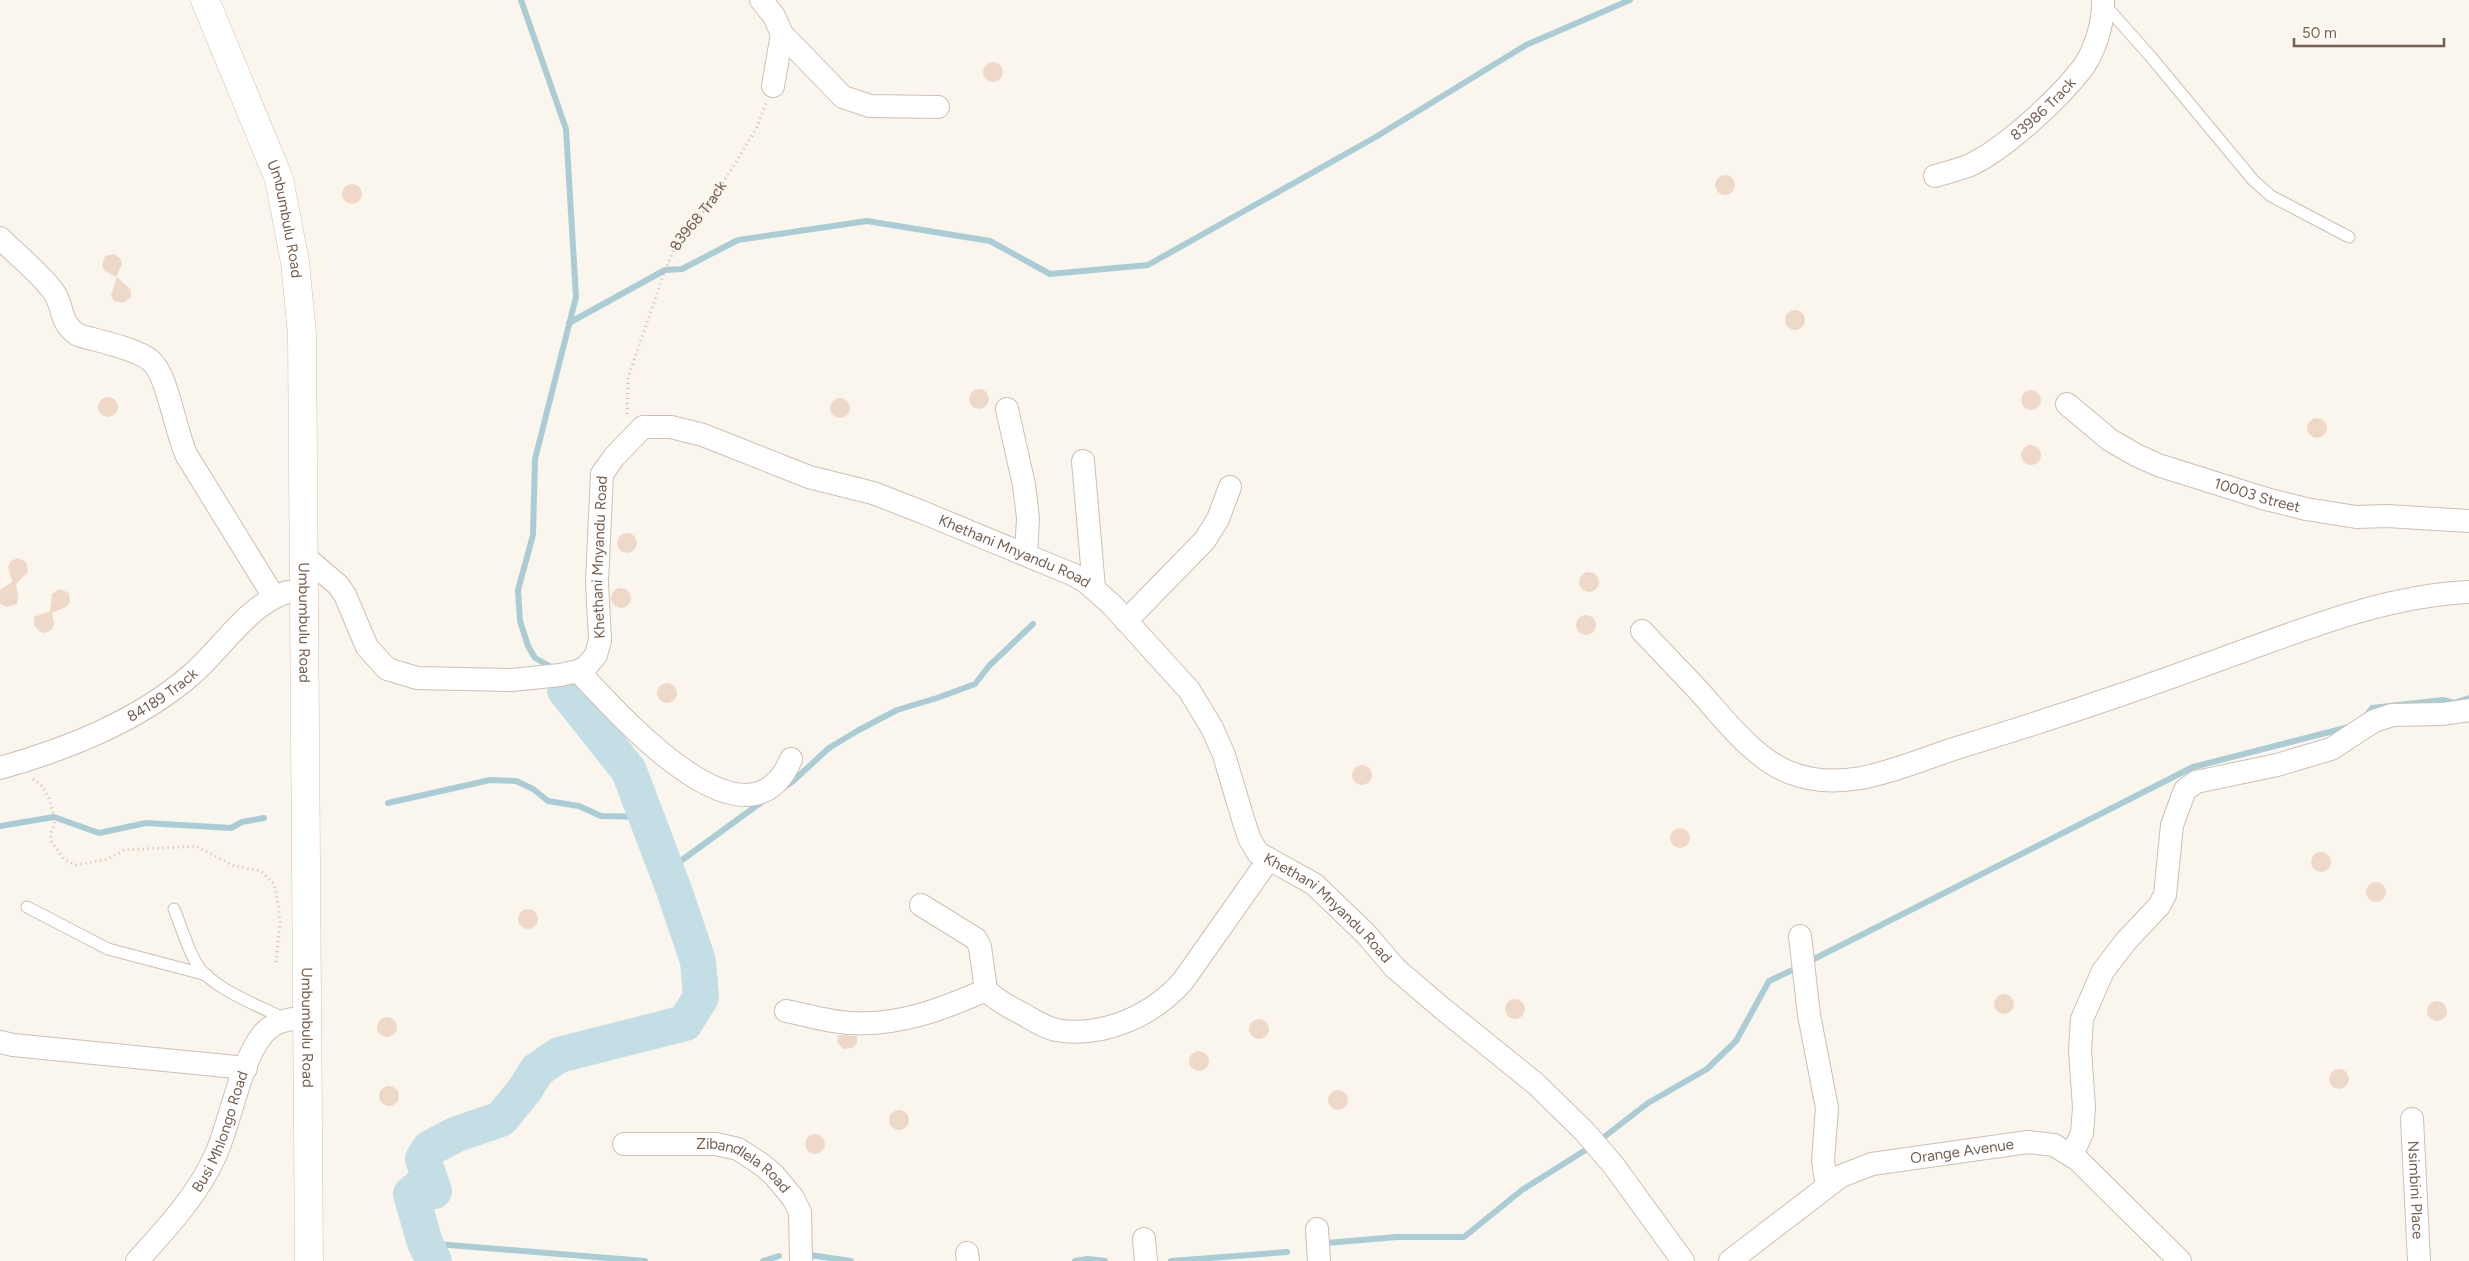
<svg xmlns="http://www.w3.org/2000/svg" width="2469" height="1261" font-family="Figtree,sans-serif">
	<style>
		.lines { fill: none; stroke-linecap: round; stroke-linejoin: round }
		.stream { stroke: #aacdd5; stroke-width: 6 }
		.river { stroke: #c3dee4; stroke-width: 36 }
		.building { fill: #eed8c7 }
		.service-casing { stroke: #cdbfb3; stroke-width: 13 }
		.minor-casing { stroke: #cdbfb3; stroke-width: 24 }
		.secondary-casing { stroke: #cfc0b1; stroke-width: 29 }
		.path { stroke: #d4bbaa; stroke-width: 3; stroke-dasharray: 1 4; stroke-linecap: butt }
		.service { stroke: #fff; stroke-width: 11 }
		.minor { stroke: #fff; stroke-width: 22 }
		.secondary { stroke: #fff; stroke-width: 28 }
		.labels { text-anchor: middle; stroke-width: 4.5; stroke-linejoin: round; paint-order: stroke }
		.street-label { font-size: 15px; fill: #755f51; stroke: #fefaf4 }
	</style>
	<rect width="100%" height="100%" fill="#fbf6ed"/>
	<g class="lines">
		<g class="stream">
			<path d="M521 0 566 129 576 297 535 459 533 535 518 590 520 621 528 646 535 658 553 668"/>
			<path d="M569 323 665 270 682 269 738 240 867 221 990 241 1050 274 1148 265 1374 138 1526 45 1630 0"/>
			<path d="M2366 716 2372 708 2443 700 2454 703 2469 698"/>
			<path d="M780 790 792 782 829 748 857 731 897 710 937 698 975 684 989 666 1033 624"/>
			<path d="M388 803 490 780 516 781 533 789 548 801 579 806 601 816 646 817"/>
			<path d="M0 826 54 817 99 833 146 823 231 828 242 822 264 818"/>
			<path d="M667 871 767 798"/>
			<path d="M1808 962 2193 767 2349 727"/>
			<path d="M425 1243 645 1261"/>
			<path d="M1326 1243 1397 1237H1464L1522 1190 1595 1144 1648 1103 1707 1069 1736 1041 1769 981 1799 967"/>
			<path d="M810 1255 851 1261"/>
			<path d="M763 1261 779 1256"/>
			<path d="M1075 1261 1088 1259 1105 1261"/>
			<path d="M1171 1261 1287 1252"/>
		</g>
		<path class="river" d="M434 1261 425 1243 411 1194 420 1187 434 1191 423 1159 430 1148 457 1134 501 1119 526 1088 537 1070 559 1055 685 1023 701 997 698 961 674 890 629 771 565 690"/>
	</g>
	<g class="building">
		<circle cx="993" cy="72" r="10"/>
		<circle cx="1725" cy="185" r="10"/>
		<circle cx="352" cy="194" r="10"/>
		<path d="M114 254 120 258 122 264 116 277 105 271 102 265 105 256Z"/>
		<path d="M117 277 131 290V297L123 303 114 301 111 295Z"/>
		<circle cx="1795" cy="320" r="10"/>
		<circle cx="979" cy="399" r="10"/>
		<circle cx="2031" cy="400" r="10"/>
		<circle cx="108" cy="407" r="10"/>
		<circle cx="840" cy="408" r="10"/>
		<circle cx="2317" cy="428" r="10"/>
		<circle cx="2031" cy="455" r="10"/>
		<circle cx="627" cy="543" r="10"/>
		<path d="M18 558 26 562 28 572 16 584 18 597 17 604 7 607 0 604V590L12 582 8 567 11 561Z"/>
		<circle cx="1589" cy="582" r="10"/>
		<circle cx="621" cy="598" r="10"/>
		<path d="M60 589 69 593 70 602 66 607 52 613 54 623 52 629 46 633 40 632 34 625V617L50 611 52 594Z"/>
		<circle cx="1586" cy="625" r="10"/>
		<circle cx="667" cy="693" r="10"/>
		<circle cx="1362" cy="775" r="10"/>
		<circle cx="1680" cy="838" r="10"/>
		<circle cx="2321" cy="862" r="10"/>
		<circle cx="2376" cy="892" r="10"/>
		<circle cx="528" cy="919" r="10"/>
		<circle cx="2004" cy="1004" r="10"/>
		<circle cx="1515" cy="1009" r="10"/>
		<circle cx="2437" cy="1011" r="10"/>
		<circle cx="387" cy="1027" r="10"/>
		<circle cx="1259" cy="1029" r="10"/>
		<path d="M838 1035 857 1036V1043L853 1048 843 1049 837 1042Z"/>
		<circle cx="1199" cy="1061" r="10"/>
		<circle cx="2339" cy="1079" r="10"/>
		<circle cx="389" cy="1096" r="10"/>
		<circle cx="1338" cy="1100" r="10"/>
		<circle cx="899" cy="1120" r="10"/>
		<circle cx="815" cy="1144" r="10"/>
	</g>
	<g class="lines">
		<defs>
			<g id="service">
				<path d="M2104 4 2151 57 2253 180 2271 196 2349 237"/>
				<path d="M27 907 108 949 207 975"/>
				<path d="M174 909C181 926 187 947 196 963 210 988 260 1006 285 1019"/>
			</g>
			<g id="minor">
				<path d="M761 0 774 16 782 34 773 86"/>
				<path d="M782 34 843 97 870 106 938 107"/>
				<path id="s2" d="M1935 176C1945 173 1957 170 1968 166 2004 150 2060 98 2084 66 2096 48 2104 21 2103 0"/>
				<path d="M0 238C17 255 39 272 53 291 65 307 58 322 78 335 98 341 134 348 150 360 168 374 175 432 187 456L274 597"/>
				<path id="s3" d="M2067 404 2110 440 2136 455 2158 465 2266 499 2306 509 2356 517 2387 516 2469 521"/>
				<path d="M1007 409 1024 485 1028 518 1026 554"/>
				<path d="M1083 461 1094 588"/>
				<path id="s4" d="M304 556 338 585 345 595 367 647 387 669 417 678 512 680 560 675 578 671 586 667 596 655 600 640 597 582 602 474 614 457 643 427H671L703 435 809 477 873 493 922 512 1074 575 1086 582 1111 604 1189 690 1212 728 1224 755 1243 819 1250 840 1258 853 1314 884 1366 934 1395 968 1443 1009 1536 1084 1585 1132 1614 1166 1683 1261"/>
				<path d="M1126 621 1205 540 1218 519 1230 487"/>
				<path d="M1642 631C1661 651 1680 671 1699 691 1724 719 1755 760 1791 773 1848 795 1905 764 1960 747 2045 721 2129 693 2213 662 2295 633 2380 596 2469 592"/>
				<path d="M578 671C617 712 748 863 791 759"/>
				<path id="s5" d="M0 768C67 749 136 722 190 676 223 648 245 607 287 592"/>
				<path d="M921 905 976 939 980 947 986 990C996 1000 1009 1007 1021 1013 1032 1019 1043 1027 1056 1030 1103 1038 1152 1016 1183 981L1269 859"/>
				<path d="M1800 936 1809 1015 1827 1108 1823 1161 1827 1186"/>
				<path d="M786 1011C807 1015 829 1022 850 1023 899 1026 943 1009 986 990"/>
				<path d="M0 1042 13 1045 246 1068"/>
				<path id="s6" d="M2412 1119 2419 1261"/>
				<path id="s7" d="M624 1144H716L738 1149 761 1164 774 1175 793 1198 800 1212 801 1261"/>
				<path d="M2072 1155 2082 1133 2084 1108 2080 1050 2082 1019 2103 971 2126 941 2159 906 2165 895 2172 825 2185 790 2196 782 2277 765 2331 749 2374 721 2392 715 2443 714 2469 710"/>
				<path d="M1317 1229 1319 1261"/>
				<path d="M1144 1239 1146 1261"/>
				<path d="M967 1253 968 1261"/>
				<path id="s8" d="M137 1261C167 1228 198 1195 216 1154 231 1120 240 1062 263 1034 275 1020 290 1019 307 1017"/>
				<path id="s9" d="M1730 1261 1841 1176 1872 1164 2028 1142 2054 1145 2078 1160 2180 1261"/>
			</g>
			<g id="secondary">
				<path id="s10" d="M205 0 279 179 295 262 302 334 309 1261"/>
			</g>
		</defs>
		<use href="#service" class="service-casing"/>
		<use href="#minor" class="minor-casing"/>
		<use href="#secondary" class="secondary-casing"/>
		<g class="path">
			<path id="s1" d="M627 414 628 378 665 270 678 241 706 208 735 164 757 127 766 103"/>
			<path d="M33 779C49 788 52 807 55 824L51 833V841L64 859 76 865 108 859 124 850 196 846 234 866 261 871 274 884 278 904 280 922 276 965"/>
		</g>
		<use href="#service" class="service"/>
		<use href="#minor" class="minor"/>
		<use href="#secondary" class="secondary"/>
	</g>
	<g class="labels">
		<g class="street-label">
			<text dy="5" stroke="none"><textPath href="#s2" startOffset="129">83986 Track</textPath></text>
			<text dy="5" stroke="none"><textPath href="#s1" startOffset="214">83968 Track</textPath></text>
			<text dy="5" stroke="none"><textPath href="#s10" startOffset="234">Umbumbulu Road</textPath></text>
			<text dy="5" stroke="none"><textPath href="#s3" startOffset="214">10003 Street</textPath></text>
			<text dy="5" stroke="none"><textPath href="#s4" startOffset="999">Khethani Mnyandu Road</textPath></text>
			<text dy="5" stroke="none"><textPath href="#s4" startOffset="459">Khethani Mnyandu Road</textPath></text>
			<text dy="5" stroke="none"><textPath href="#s10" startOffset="639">Umbumbulu Road</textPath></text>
			<text dy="5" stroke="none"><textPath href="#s5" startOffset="179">84189 Track</textPath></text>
			<text dy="5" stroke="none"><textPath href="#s4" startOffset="1494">Khethani Mnyandu Road</textPath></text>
			<text dy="5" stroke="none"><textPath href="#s10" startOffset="1044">Umbumbulu Road</textPath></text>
			<text dy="5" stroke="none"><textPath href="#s8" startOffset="156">Busi Mhlongo Road</textPath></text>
			<text dy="5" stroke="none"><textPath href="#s9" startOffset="264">Orange Avenue</textPath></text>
			<text dy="5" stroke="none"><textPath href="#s7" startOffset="126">Zibandlela Road</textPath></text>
			<text dy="5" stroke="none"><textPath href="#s6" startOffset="71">Nsimbini Place</textPath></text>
		</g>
	</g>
	<path d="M2294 38v8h150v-8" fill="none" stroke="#755f51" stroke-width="2.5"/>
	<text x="2302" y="38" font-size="15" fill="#755f51" stroke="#fefaf4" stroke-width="4" paint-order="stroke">50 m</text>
</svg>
